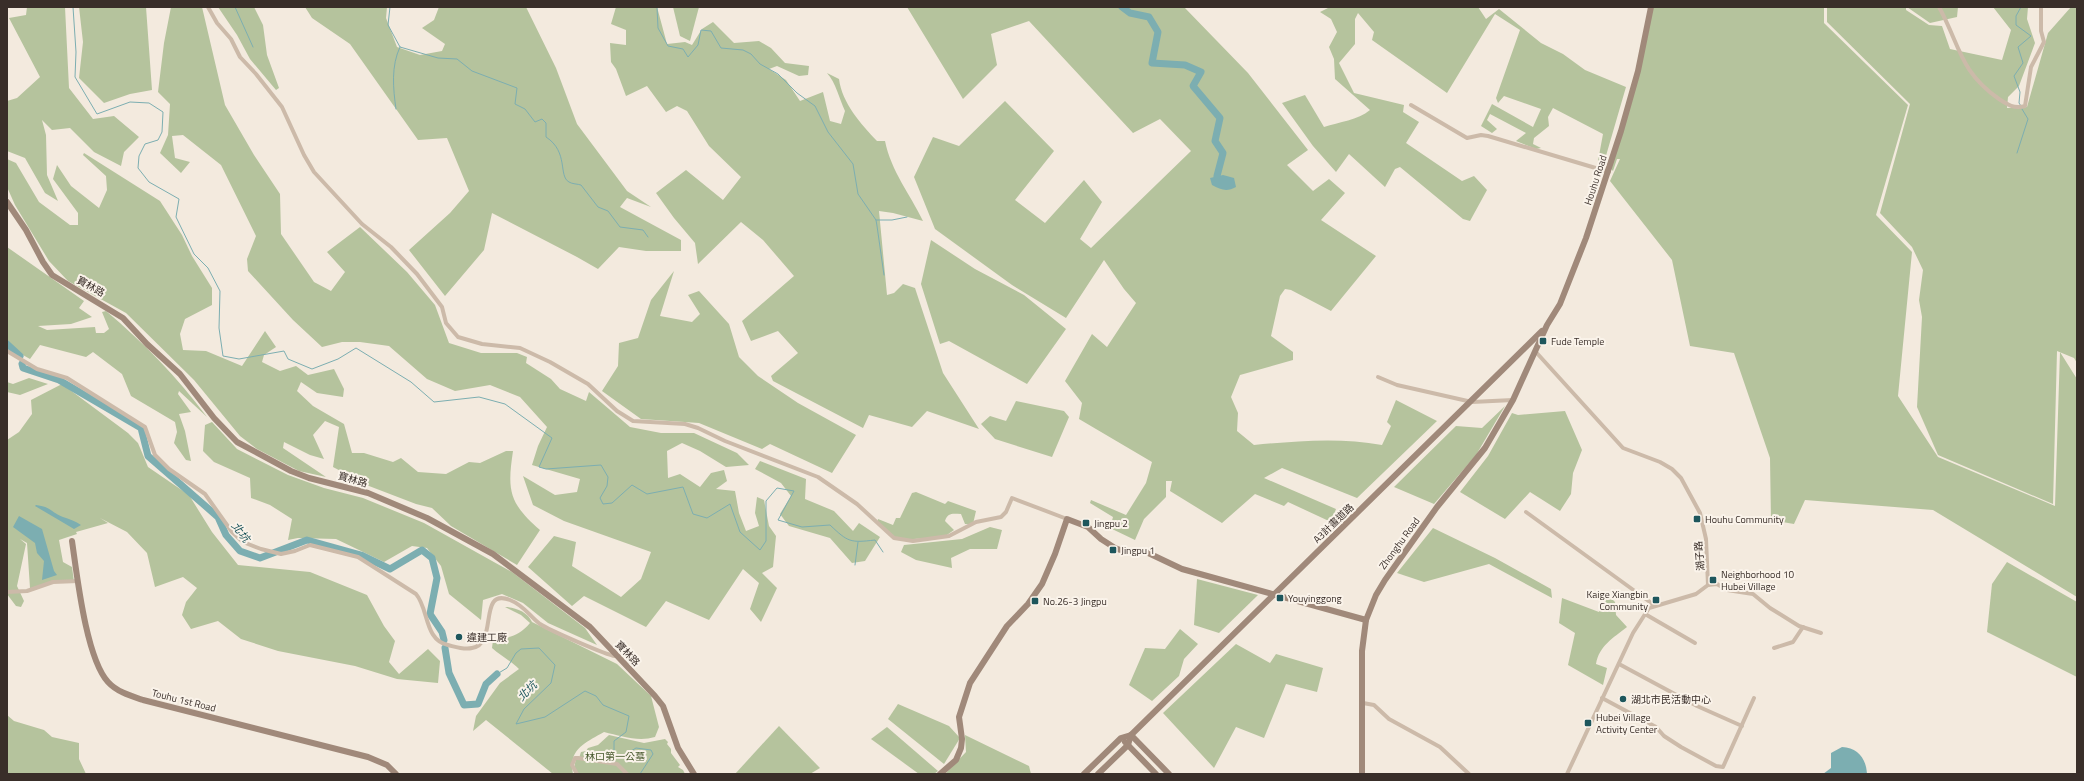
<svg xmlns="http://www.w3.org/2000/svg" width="2084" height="781" font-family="'Titillium Web','Noto Sans TC',sans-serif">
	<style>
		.green { fill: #b5c39d }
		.water { fill: #7caeb1 }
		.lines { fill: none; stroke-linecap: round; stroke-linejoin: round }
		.stream { stroke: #7caeb1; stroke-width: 1 }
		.river { stroke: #7caeb1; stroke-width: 7 }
		.street { stroke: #ccbaa9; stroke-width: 4 }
		.secondary { stroke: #a0897a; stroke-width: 6 }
		.poi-dot { fill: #1d565c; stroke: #faf3ea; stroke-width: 1.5 }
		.labels { text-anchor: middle; stroke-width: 4; stroke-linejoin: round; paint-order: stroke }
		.street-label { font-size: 10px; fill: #392e29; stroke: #faf3ea }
		.poi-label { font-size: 10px; fill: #392e29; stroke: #faf3ea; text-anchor: start }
		.park-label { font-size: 10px; fill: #47582c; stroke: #faf3ea }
		.water-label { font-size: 11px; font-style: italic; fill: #1d565c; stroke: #faf3ea }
	</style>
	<rect width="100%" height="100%" fill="#f3eade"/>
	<g class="green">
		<path d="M27 7H65L69 88 93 119 114 116 139 137 124 152 121 166 94 152 70 128 52 130 42 120 46 135 47 175 58 201 45 193 25 158 7 151V101L17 98 40 77 9 18 26 15Z"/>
		<path d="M79 7H146L152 90 130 94 104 103 79 78 83 42Z"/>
		<path d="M171 7H202L225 105 254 155 280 194 281 234 314 282 331 291 345 272 327 252 360 227 407 272 435 305 449 343 481 353H517L527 357 526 363 551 379 560 389 586 401 589 392 630 427 661 433H694L737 453 749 465 726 467 700 451 682 443 667 451 668 478 680 474 700 487 711 473 724 470 727 481 716 489 735 491 739 513 746 531 759 526 755 513 757 497 764 500 769 526 776 536 773 567 762 573 777 588 761 622 750 609 759 583 743 569 709 620 666 601 646 627 584 596 572 606 528 567 554 536 576 542 572 566 621 597 641 579 651 552 564 521 533 505 523 476 555 495 577 492 580 479 532 465 538 446 547 427 520 397 490 385 455 391 427 379 389 346 360 342H342L322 347 293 320 248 271 247 259 256 236 221 165 183 135 172 136 175 158 190 162 181 173 160 153 168 135 170 104 158 92 164 43Z"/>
		<path d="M218 7H254L263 25 267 55 279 88 276 90 250 59 237 35Z"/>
		<path d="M305 7H387L386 18 397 47 420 55 442 51 445 44 422 28 434 20 439 7H526L556 68 577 124 627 191 651 207 627 198 620 207 681 240V251H646L619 247 598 269 577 257 492 213 484 250 445 296 409 250 450 213 469 191 447 138 418 140 350 44 312 18Z"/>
		<path d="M616 7H657L667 44 685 42 692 45 702 29 713 22 734 43 759 41 771 48 785 63 809 66 808 75 799 76 777 66 769 69 786 80 800 101 823 92 830 121 841 124 845 111C839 98 836 83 827 73L839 79C842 103 861 124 877 141H885C891 171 910 194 923 221L893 213 879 211 887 295 894 293 903 284 915 288 943 373 979 429 927 411 912 427 869 415 863 428 773 381 771 376 798 353 778 331 751 341 742 321 794 276 763 240 741 222 698 264 695 243 674 218 656 193 686 170 723 200 741 177 709 146 687 111 677 106 666 112 647 86 626 96 616 69 611 62 610 43 626 45V30L611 24Z"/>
		<path d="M673 7H699L690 41 680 36Z"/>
		<path d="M907 7H1184L1248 73 1308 150 1287 165 1313 191 1329 179 1345 193 1321 220 1376 256 1331 311 1291 290 1285 289 1280 296 1271 336 1293 352V360L1240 375 1231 397 1238 413 1237 431 1254 445C1295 441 1340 437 1382 445L1391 426 1387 422 1396 400 1437 421 1357 498 1282 468 1264 478 1336 509 1331 522 1288 502 1284 506 1255 494 1222 523 1170 491 1172 481H1166V497L1144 519 1135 540 1110 528 1113 517 1090 503 1091 500 1126 515 1146 483 1152 462 1079 419 1082 403 1065 381 1092 334 1107 347 1136 303 1124 289 1104 260 1066 318 1012 285 935 229 914 177 933 137 959 146 1005 101 1054 151 1015 200 1045 223 1084 180 1102 202 1080 239 1091 248 1191 151 1160 119 1133 133 1029 21 991 34 997 65 963 99Z"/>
		<path d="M1330 7H1478L1486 19 1499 9 1541 43 1563 54 1585 70 1626 87 1603 166 1598 161 1603 134 1553 108 1548 117 1549 126 1534 138 1533 144 1541 148 1536 149 1516 141 1526 133 1490 114 1487 120 1497 129 1492 133 1481 126 1492 104 1533 127 1541 109 1504 96 1498 103 1496 98 1520 30 1495 14 1447 93 1372 40 1374 32 1358 13 1355 19V44L1339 63 1354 93 1404 105 1403 112 1419 122 1406 143 1462 181 1474 176 1487 190 1470 221 1463 219 1400 167 1395 169 1385 187 1349 154 1336 172 1313 146 1282 103 1305 95 1324 127C1339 122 1358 120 1370 110L1335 79 1334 59 1329 47 1337 32 1331 19 1320 12Z"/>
		<path d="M1653 7H1824V23L1908 105 1876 215 1912 252 1898 396 1938 457 2055 506 2060 352 2077 379V597L1933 510 1805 500 1794 524 1771 520 1770 458 1734 353 1690 346 1672 260 1610 181 1620 159H1617L1613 171 1611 169Z"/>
		<path d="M1827 7H1906V10L1929 25 1942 26 1950 49 2002 60 2011 30 1993 7H2028L2027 19 2035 43 2019 86 2008 97 2007 108 2027 107 2048 33 2071 7H2077V363L2074 358 2057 351 2053 504 1938 455 1917 407 1922 317 1919 300 1923 270 1912 247 1880 213 1910 104 1827 22Z"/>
		<path d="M1907 7H1958L1957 17 1930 23Z"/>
		<path d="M84 153 160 201 182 235 192 256 212 288V305L185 319 180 334 183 350 206 351 242 366 265 331 276 347 264 355 262 362 280 371 296 366 308 375 334 369 344 389 343 397 317 393 301 382 297 391 313 406 344 424 352 453H364L393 462 401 458 418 472 446 474 469 462 480 463 506 451H513C507 491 509 503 540 530L517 565 451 526 432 508 416 504 369 486 333 467 339 427 325 421 313 435 324 459 310 455 284 442 283 448 326 477 299 471 257 449 240 436 194 380 126 313 68 281 49 261 15 205 7 187V159L16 163 39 202 70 225H78V213L53 179 57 165 71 186 99 208 107 190 106 176 83 155Z"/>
		<path d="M931 240 975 269 1024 295 1066 329 1027 384 949 341 940 344 921 284Z"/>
		<path d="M7 247 84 301 79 308 92 317 71 324 38 326 47 330 95 327 96 333H104L109 329 102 312 106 311C144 343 177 377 207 417L179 391 178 394 191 412 179 414 185 431 191 461 186 460 174 443 177 432 175 422 131 396 122 374 93 352 86 357 40 345 30 359 7 346Z"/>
		<path d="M674 271 660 316 692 322 700 314 688 295 699 291 729 324 739 357 758 376 798 403 856 435 832 473 770 444 762 449 699 423 641 419 602 391 618 366 619 343 638 338 651 300Z"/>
		<path d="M29 378 48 384 20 395 7 392V382L13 384Z"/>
		<path d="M62 384 128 433 138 443 148 467 189 495 212 532 238 565 310 572 367 595 384 626 395 641 389 662 399 674 428 649 440 661 438 683 397 679 355 666 278 651 241 639 218 621 191 629 182 615 186 602 197 588 183 577 155 587 147 553 127 532 100 518 108 523 76 532 77 534 59 540 63 562 72 567 74 582 52 583 32 591 30 588 27 543 20 539 26 544 17 586 24 601 21 607 16 606 7 594V440L19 432 32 414 31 400Z"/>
		<path d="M1016 401 1064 411 1069 417 1052 457 995 439 981 424 990 416 1006 421Z"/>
		<path d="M1505 406 1476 455 1434 504 1394 487 1456 426 1482 428Z"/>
		<path d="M1565 411 1582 450 1573 473 1571 494 1560 511 1530 492 1505 519 1460 492 1488 456 1512 413 1518 415Z"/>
		<path d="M212 422 237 449 288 475 324 488 363 498 424 523 512 572 585 628 597 645 548 623 523 603 502 594 483 600 481 620 449 594 441 566 427 548 412 546 384 562 336 539 298 538 288 540 292 519 270 505 251 498 250 478 214 462 203 451 205 425Z"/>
		<path d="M760 461 806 479 805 499 834 511 853 531 859 523 880 537 865 561 852 563 830 538 789 526 780 514 791 496 781 483 755 469Z"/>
		<path d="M916 492 945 504 948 501 976 511 973 524H965L961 514C953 514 948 512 945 521L954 530 944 537 899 540 877 523 878 519 893 525 896 518H900L912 493Z"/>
		<path d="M990 527 1002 530 997 549H970L951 558 952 568 916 560 901 552 904 545 962 539Z"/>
		<path d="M1433 528 1495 558 1551 589 1552 598 1489 564 1424 582 1397 573Z"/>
		<path d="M2007 562 2077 602V677L1987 632 1992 584Z"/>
		<path d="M1197 579 1258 595 1219 633 1194 625Z"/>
		<path d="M1607 594 1615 602 1616 615 1627 627C1613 638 1599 646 1596 664L1607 668 1603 685 1568 665 1575 633 1559 623 1562 598 1599 612Z"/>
		<path d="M505 607C515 607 528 612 532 622L617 664 651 696 659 727 655 737C638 742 621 736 604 732 585 743 568 749 573 774H553L486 720 473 731 476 716 500 683 519 669C511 661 501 656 492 648L493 640C510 637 518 637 530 623L521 615Z"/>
		<path d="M1180 629 1198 644 1184 659 1179 676 1152 701 1129 685 1145 648 1165 649Z"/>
		<path d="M1236 644 1270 663 1276 654 1323 668 1317 692 1286 684 1264 738 1236 727 1214 768 1163 713Z"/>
		<path d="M898 704 949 726 960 738 944 764 888 719Z"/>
		<path d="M7 715 14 721 44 730 52 737 79 743V759L86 774H7Z"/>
		<path d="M779 726 820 768 810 774H735Z"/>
		<path d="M887 727 938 771 934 774H919L871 739Z"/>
		<path d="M609 735 644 743 665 739 668 742 667 744 671 749V753L680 765 678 767 683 770 685 774H577C574 769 574 766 576 759L579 758 581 752 586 751 588 748 598 745Z"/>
		<path d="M965 735 1029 766 1031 774H945L966 752Z"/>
	</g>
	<g class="water">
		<path d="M1223 175 1234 178 1236 187C1227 192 1221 190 1212 185L1210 178Z"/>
		<path d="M36 505C52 507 50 512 63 517 69 519 75 521 81 525L74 529 35 506Z"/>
		<path d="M19 516 42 529 54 571 57 575 42 580 44 561 37 553 35 543 13 527Z"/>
		<path d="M1842 747C1858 748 1866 758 1867 774H1823L1831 768V753Z"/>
	</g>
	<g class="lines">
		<g class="stream">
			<path d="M73 7 76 52 75 77 97 114 130 102 149 103 163 112 162 132 158 140 145 144 139 156 138 168 149 182 179 199 176 217 194 254 208 268 220 291 219 328 223 356 239 359 284 351 288 359 312 369 338 359 356 348 411 382 434 402 479 397 505 404 552 438 539 467 546 469 601 465 608 477 607 486 600 498 603 504 612 503 632 485 647 494 683 487 693 514 707 518 730 504 740 532 760 550 766 541V501L777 488 794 491 778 520 802 527 830 525C848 542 850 543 875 540L883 552"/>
			<path d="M235 7 253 47"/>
			<path d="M390 7 388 25 400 47 438 58 457 59 472 71 517 88 515 104 525 109 535 122 542 119 546 123V137C569 152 558 176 569 182 572 184 578 184 581 185L598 207 608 211 620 227 643 230 648 237"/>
			<path d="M657 7 658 28 668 46 683 49 688 57 698 45 701 30 711 31 721 48 743 50 751 54 760 64 778 74 797 93 815 106 828 132 853 164 858 194 876 220 877 226 884 275"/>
			<path d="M2021 7 2016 16V25L2031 36 2018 47 2023 63 2014 76 2020 92 2019 103 2021 106"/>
			<path d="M396 109C393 88 391 66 400 47"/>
			<path d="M2017 153 2028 119 2022 109"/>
			<path d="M876 220H892L907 217"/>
			<path d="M855 565 858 542"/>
			<path d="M497 674 507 668 516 653 521 649 539 648 555 665 551 683 524 709 516 724 545 717 585 691 596 696 603 705 629 716 626 732 614 741V756L621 757 636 748 651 750 653 754 640 774"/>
		</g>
		<g class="river">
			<path d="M1122 7 1130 13 1149 17 1158 32 1152 63 1185 65 1201 72 1193 86 1220 118 1215 141 1223 153 1217 176"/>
			<path d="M7 344 20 356"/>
			<path d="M22 364 23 368 59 380 141 428 148 456 218 517 226 535 240 551 260 558 307 540 361 555 390 569 422 550 432 558 437 578 430 614 442 632 444 640"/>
			<path d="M445 648 449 673 464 705 478 704 486 684 497 674"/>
		</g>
		<g class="street">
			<path d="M208 7 217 23 231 39 240 57 256 74 282 107 304 155 314 172 362 224 391 247 417 274 442 307 446 323 458 337 482 344 520 348 550 362 588 384 617 411 633 421 685 424 698 428 725 441 818 477 857 504 894 538 913 541 949 536 976 522 1001 517 1006 512 1012 498 1067 519"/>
			<path d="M1939 7C1960 45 1959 71 1999 99 2008 105 2014 109 2025 106L2031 67 2044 42 2041 31V7"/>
			<path d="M1411 105 1467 138 1481 135 1488 136 1609 172"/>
			<path d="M7 351 37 369 67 378 145 427 155 455 169 469 205 494 232 532 243 542 261 549 281 554 295 551 310 545 358 557 416 594C429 609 424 640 448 645 456 647 464 650 472 648 499 644 477 587 510 600 525 606 529 616 540 624 549 630 606 655 615 656"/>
			<path d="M1535 351 1623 448 1660 462 1672 469 1681 478 1700 513 1706 539 1708 585 1696 594 1649 608 1633 633 1567 774"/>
			<path d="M1378 377 1397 385 1472 402 1513 400"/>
			<path d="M1526 512 1654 605"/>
			<path d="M1708 585 1717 584 1727 590 1753 594 1770 608 1799 626 1821 633"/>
			<path d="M7 592 27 591 53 582 78 581"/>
			<path d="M1645 614 1695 643"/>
			<path d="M1774 648 1793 642 1803 627"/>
			<path d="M1619 664 1697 706 1742 726"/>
			<path d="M1602 698 1656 727 1664 736 1681 747 1716 766 1723 767 1754 698"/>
			<path d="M1363 703 1374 705 1389 719 1440 747 1469 774"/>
			<path d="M577 774 572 765 575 758H578L617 764 627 774"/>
		</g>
		<g class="secondary">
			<path d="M7 202 26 230 43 262 52 275 123 318 147 344 180 374 214 418 237 442 291 471 309 478 368 493 427 518 493 554 590 627 655 696 663 706 678 748 694 774"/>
			<path d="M72 541C77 575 86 658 108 682 117 692 131 696 143 700L368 757 387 765 396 774"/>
			<path d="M1131 735 1169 774"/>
			<path d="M1125 742 1156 774"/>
			<path d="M940 774 956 760 961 748 962 739 959 717 970 683 1007 626 1028 604 1042 584 1055 554 1067 519 1088 527 1101 539 1115 548 1128 553 1144 551 1182 569 1366 620"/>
			<path d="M1084 774 1121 738 1131 735"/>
			<path d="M1098 774 1128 745 1131 735 1542 331"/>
			<path d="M1362 774V651L1366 620 1376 595 1385 580 1437 507 1485 448 1513 400 1547 325 1560 304 1586 238 1621 131 1638 71 1651 7"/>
		</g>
	</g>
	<g class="poi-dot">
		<rect x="1539" y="337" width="8" height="8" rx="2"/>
		<rect x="1693" y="515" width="8" height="8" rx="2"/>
		<rect x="1082" y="519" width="8" height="8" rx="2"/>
		<rect x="1109" y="546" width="8" height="8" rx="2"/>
		<rect x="1709" y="576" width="8" height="8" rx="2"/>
		<rect x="1276" y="594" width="8" height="8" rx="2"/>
		<rect x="1652" y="596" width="8" height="8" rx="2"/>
		<rect x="1031" y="597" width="8" height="8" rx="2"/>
		<circle cx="459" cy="637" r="4"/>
		<circle cx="1623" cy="699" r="4"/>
		<rect x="1584" y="719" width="8" height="8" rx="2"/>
	</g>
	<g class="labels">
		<g class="street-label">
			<text transform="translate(1595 180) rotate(-72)" y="4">Houhu Road</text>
			<text transform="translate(91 286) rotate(29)" y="4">寶林路</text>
			<text transform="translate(353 479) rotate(16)" y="4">寶林路</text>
			<text transform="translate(1333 523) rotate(-44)" y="4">A3計畫道路</text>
			<text transform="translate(1399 543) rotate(-54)" y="4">Zhonghu Road</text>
			<text transform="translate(1699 556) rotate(-95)" y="4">湖子路</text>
			<text transform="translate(628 653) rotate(46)" y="4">寶林路</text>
			<text transform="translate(184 700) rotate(14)" y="4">Touhu 1st Road</text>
		</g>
		<g class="poi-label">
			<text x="1551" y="345">Fude Temple</text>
			<text x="1705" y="523">Houhu Community</text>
			<text x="1094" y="527">Jingpu 2</text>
			<text x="1121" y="554">Jingpu 1</text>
			<text x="1721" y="578">Neighborhood 10<tspan x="1721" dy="12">Hubei Village</tspan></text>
			<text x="1648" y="598" text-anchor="end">Kaige Xiangbin<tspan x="1648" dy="12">Community</tspan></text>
			<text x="1288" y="602">Youyinggong</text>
			<text x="1043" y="605">No.26-3 Jingpu</text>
			<text x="467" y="641">違建工廠</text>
			<text x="1631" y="703">湖北市民活動中心</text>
			<text x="1596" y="721">Hubei Village<tspan x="1596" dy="12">Activity Center</tspan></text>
		</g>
		<g class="park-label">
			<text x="615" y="760">林口第一公墓</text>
		</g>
		<g class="water-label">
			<text transform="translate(241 532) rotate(52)" y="4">北坑</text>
			<text transform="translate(527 691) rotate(-45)" y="4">北坑</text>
		</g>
	</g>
	<rect width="2084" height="781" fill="none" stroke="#392e29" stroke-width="16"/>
</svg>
